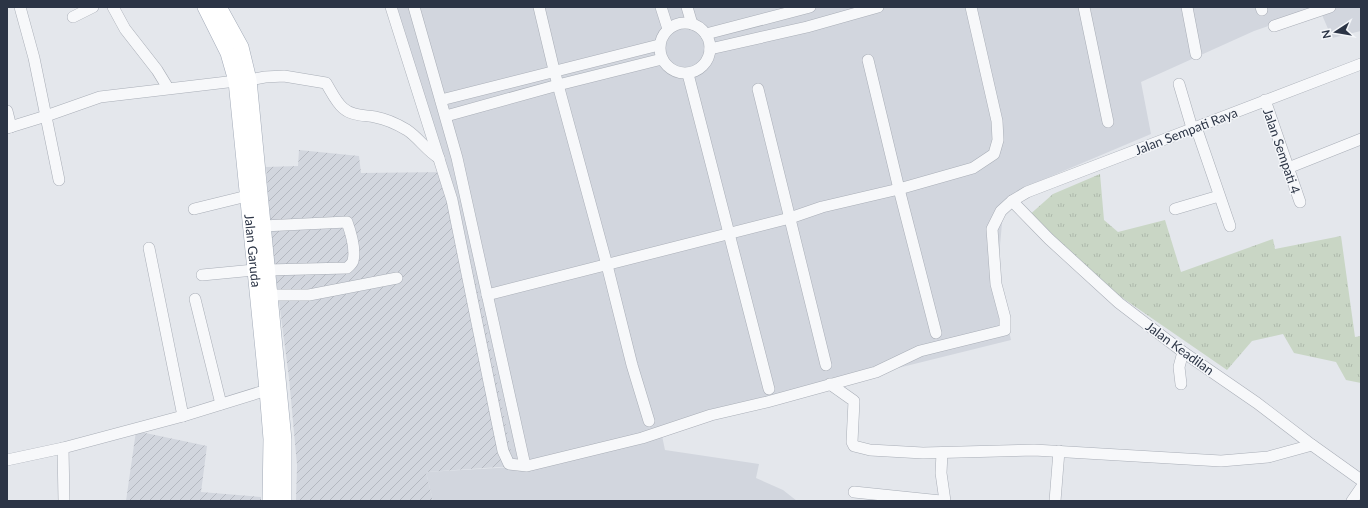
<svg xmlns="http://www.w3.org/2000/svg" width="1368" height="508" font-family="Lato,sans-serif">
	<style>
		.built { fill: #d2d6de }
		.industrial { fill: url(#industrial-furrows) }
		.grass { fill: url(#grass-tufts) }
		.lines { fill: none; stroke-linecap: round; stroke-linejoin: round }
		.minor-casing { stroke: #a9aeb7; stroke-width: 12 }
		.major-casing { stroke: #a3abb8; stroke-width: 16 }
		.minor { stroke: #f7f8fa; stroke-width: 11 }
		.major { stroke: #fff; stroke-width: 15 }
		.labels { text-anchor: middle; stroke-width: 3; stroke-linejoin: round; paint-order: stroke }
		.street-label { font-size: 13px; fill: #2b3445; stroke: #f4f6f9 }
	</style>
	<defs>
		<pattern id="industrial-furrows" width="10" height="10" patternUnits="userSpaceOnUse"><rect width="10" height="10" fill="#d2d6de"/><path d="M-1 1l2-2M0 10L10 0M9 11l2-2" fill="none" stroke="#b4b8c0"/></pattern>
		<pattern id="grass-tufts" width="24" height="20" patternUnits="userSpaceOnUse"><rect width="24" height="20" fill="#c9d6c5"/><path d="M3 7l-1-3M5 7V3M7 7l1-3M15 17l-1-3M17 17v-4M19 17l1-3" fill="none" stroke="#adb8ab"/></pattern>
	</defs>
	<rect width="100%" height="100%" fill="#e4e7ec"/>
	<path class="built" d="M396 7H1361V31L1332 38 1319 8 1254 31 1141 82 1151 134 1035 183 1003 212 997 279 1011 340 797 393 661 431 665 450 759 464 756 478 783 490 797 501H433L426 472 513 467Z"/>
	<g class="industrial">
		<path d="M299 150 359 156 361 173 449 172 483 311 514 466 426 472 433 501H296L297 465 289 378 274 263 266 167 298 166Z"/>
		<path d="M136 431 207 446 201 492 261 497V501H126Z"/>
	</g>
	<path class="grass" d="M1100 174 1104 220 1118 232 1165 220 1181 272 1273 239 1275 249 1341 236 1355 337 1361 336V383L1346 380 1336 362 1294 353 1283 334 1252 341 1227 370 1063 257 1027 217 1053 194Z"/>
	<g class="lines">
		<defs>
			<g id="minor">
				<path d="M20 7 34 58 59 180"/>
				<path d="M113 7 125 29 157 70 168 88"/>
				<path d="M391 7 452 200 503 451 509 464 527 466 642 438 711 415 767 402 876 372 920 351 1005 330V318L996 284 992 229 1001 211 1012 201 1027 192 1361 64"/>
				<path d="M414 7 457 158 524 461"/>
				<path d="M539 7 554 70 607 265 632 365 649 421"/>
				<path d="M661 7 668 29"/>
				<path d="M687 7 692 24"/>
				<path d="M1084 7 1108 122"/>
				<path d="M1187 7 1196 54"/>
				<path d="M1261 7 1262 10"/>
				<path d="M73 17 93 7"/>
				<circle cx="685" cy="48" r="25"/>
				<path d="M1274 26 1330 7"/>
				<path d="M706 34 810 7"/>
				<path d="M710 49 807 27 878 7"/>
				<path d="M868 60 899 189 936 333"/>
				<path d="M688 74 769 389"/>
				<path d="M249 80 265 77 284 76 326 83C331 91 336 102 343 108 352 116 364 115 375 117 386 119 397 124 407 130 419 138 427 151 439 158"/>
				<path d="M1179 84 1192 128"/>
				<path d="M758 89 826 365"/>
				<path d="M441 100C514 81 587 63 659 45"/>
				<path d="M1265 100 1300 202"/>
				<path d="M7 111 11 127"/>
				<path d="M446 116 558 85 662 59"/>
				<path d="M1196 127 1230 226"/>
				<path d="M7 128 46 116 100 97 236 81"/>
				<path d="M1288 168 1361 139"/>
				<path d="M1012 201 1049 239 1119 303 1183 352 1257 403 1312 445 1361 480"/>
				<path d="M194 209 247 196"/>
				<path d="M1175 209 1219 196"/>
				<path d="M263 226 347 222C351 233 356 249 353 261 352 264 349 266 347 268L267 270"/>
				<path d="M149 248 183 416"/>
				<path d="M202 275 254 270"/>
				<path d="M269 295H309L397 278"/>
				<path d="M487 295 790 218 822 207 899 189 973 168 994 154 998 140 997 121 971 7"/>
				<path d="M195 299 221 404"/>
				<path d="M830 384 854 401 852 442 854 446 870 450 923 453 1034 450 1221 461 1268 457 1312 445"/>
				<path d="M1181 384 1179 367 1183 352"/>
				<path d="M63 448 64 501"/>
				<path d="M942 453 941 473 945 501"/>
				<path d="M7 460 63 448 183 416 267 390"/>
				<path d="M854 492 941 501"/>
				<path d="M1055 501 1059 451"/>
				<path d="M1352 501 1361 488"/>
			</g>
			<g id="major">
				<path id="s1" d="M205 7 228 53 236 81 267 390 271 439 270 501"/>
				<path d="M219 7 241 47 249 80 284 440V501"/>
			</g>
		</defs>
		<use href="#minor" class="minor-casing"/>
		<use href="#major" class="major-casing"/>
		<use href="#minor" class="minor"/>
		<use href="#major" class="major"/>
	</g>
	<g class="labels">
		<g class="street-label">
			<text transform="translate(1186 131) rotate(-21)" y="5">Jalan Sempati Raya</text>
			<text transform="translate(1282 151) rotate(71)" y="5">Jalan Sempati 4</text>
			<text dy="5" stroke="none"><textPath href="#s1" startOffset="251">Jalan Garuda</textPath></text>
			<text transform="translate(1180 348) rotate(36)" y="5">Jalan Keadilan</text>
		</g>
	</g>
	<rect width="1368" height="508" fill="none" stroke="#2b3445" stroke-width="16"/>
	<g transform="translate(1336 32) rotate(258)" stroke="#f4f6f9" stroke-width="3" paint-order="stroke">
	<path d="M0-3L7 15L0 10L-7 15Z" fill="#2b3445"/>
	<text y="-6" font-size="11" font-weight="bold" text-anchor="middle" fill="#2b3445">N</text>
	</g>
</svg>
